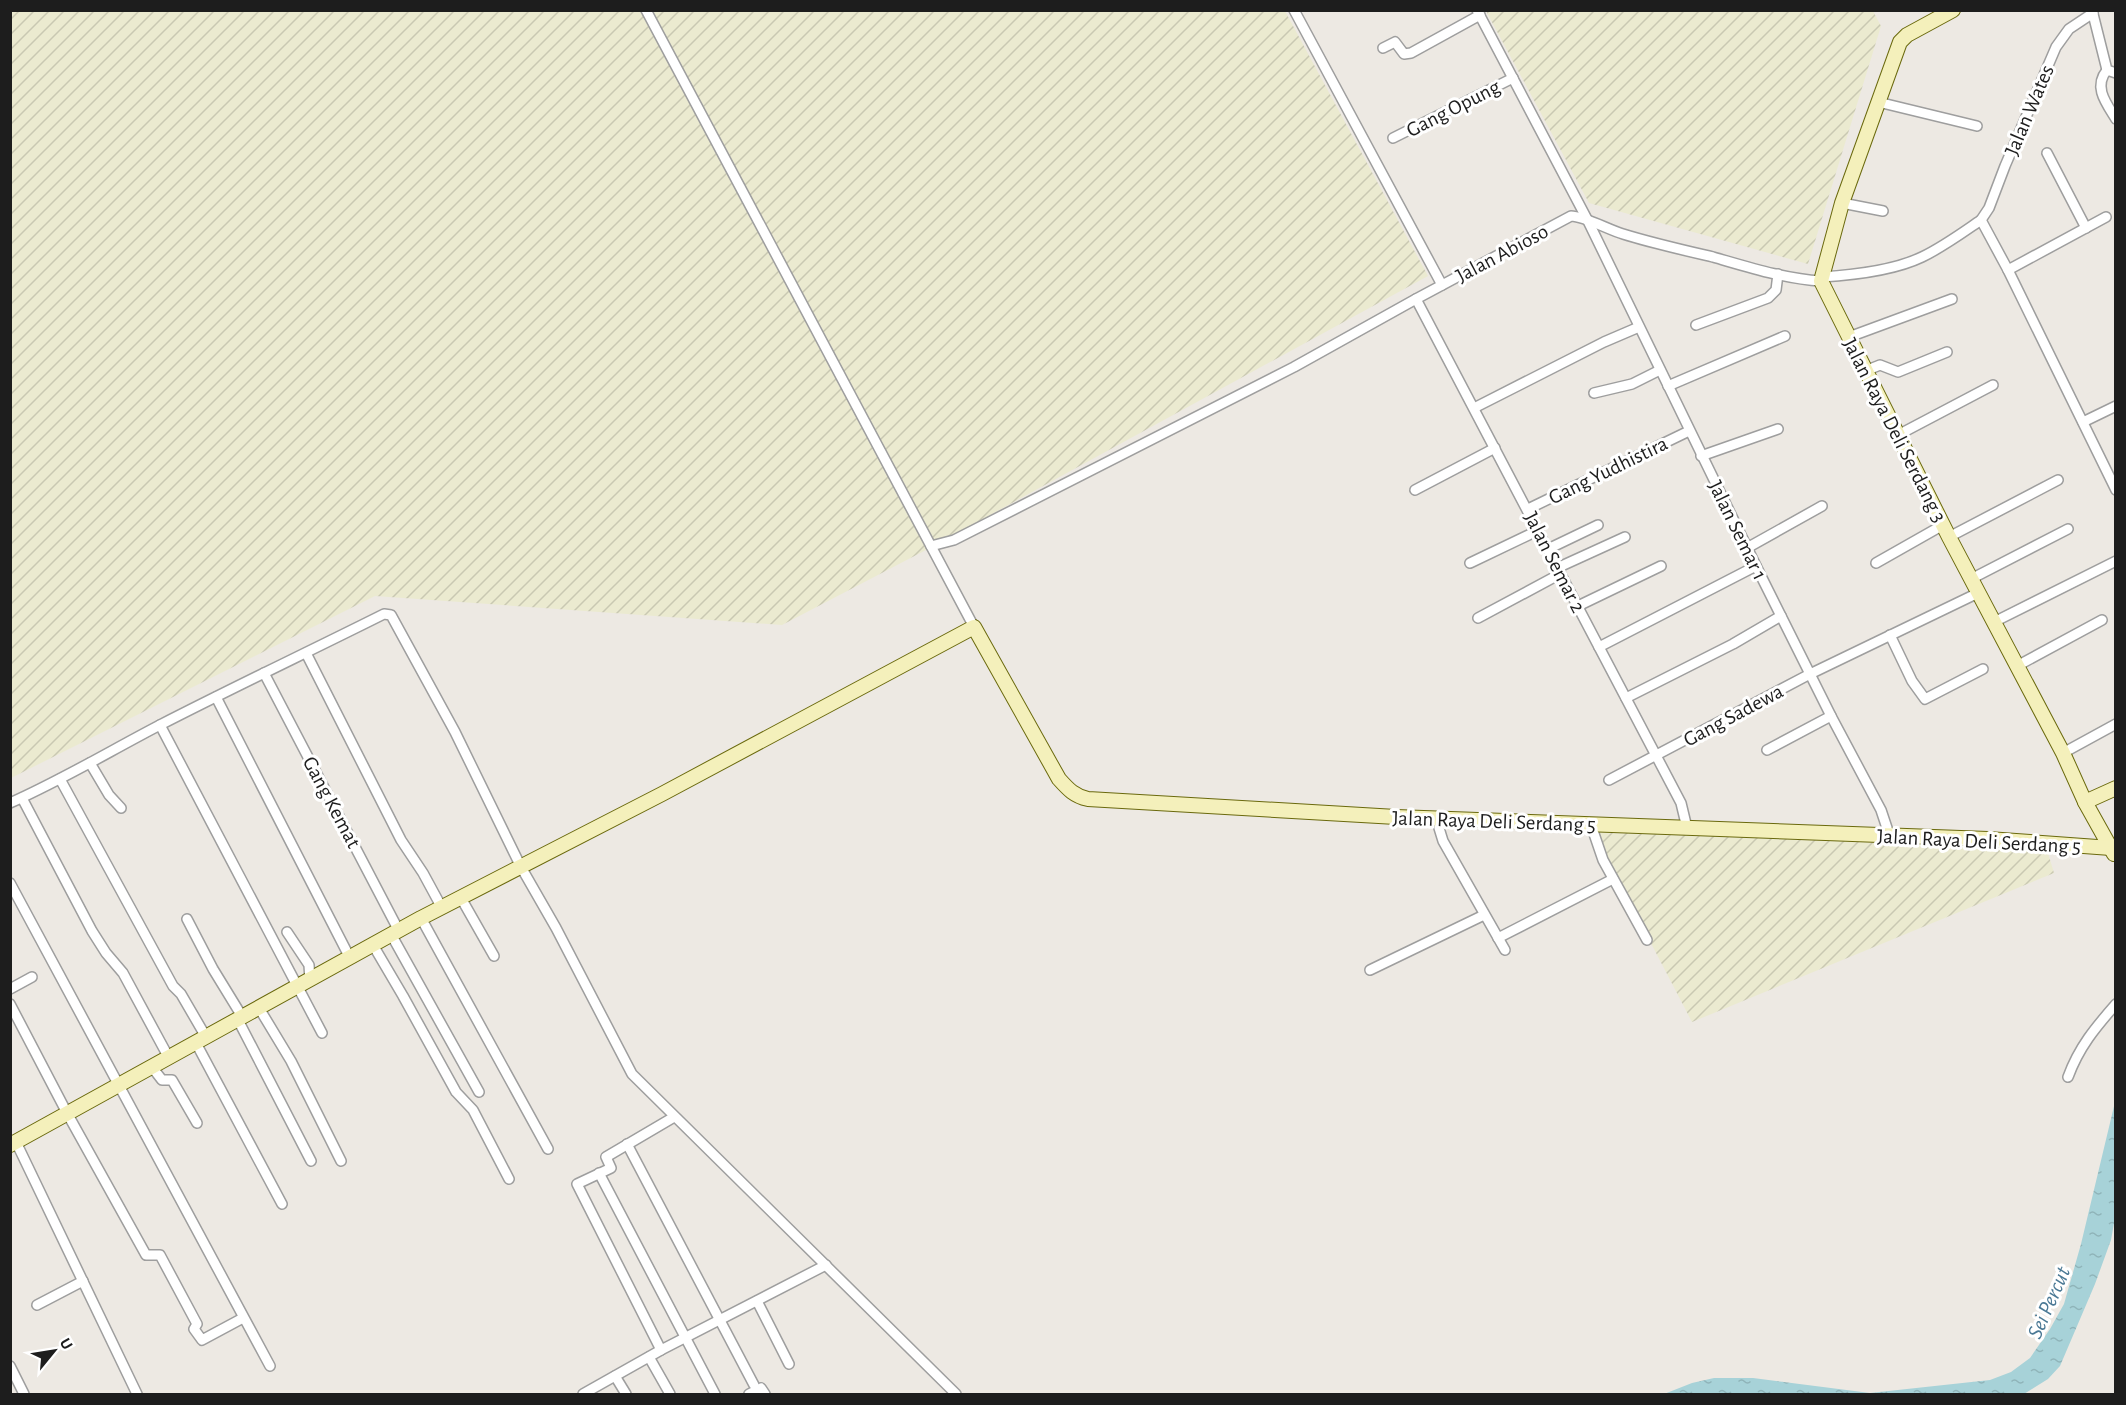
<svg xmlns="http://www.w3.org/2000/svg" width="2126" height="1405" font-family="'Alegreya Sans',sans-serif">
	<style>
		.farmland { fill: url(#farmland-furrows) }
		.water { fill: url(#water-ripples) }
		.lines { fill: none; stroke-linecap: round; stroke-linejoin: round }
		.street-casing { stroke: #9e9e9e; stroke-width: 12 }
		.secondary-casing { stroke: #6a690d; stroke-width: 16 }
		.street { stroke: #fff; stroke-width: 9 }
		.secondary { stroke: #f4f0bb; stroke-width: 14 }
		.labels { text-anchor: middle; stroke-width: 6; stroke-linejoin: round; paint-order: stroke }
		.street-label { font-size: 21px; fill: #1d1d1d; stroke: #fff }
		.water-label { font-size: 22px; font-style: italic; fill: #4b7995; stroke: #fff }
	</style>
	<defs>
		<pattern id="farmland-furrows" width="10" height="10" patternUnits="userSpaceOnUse" patternTransform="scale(1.5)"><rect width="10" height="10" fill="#ebead0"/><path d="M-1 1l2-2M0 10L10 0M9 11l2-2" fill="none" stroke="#c9c8b2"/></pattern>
		<pattern id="water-ripples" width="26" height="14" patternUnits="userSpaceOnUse" patternTransform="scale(1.5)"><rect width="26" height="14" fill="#a7d2d8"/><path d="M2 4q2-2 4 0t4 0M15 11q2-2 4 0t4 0" fill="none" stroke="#8fb4b9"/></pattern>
	</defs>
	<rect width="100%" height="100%" fill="#ede9e3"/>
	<g class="farmland">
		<path d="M11 11H1285L1428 276 924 551 782 625 375 596 11 778Z"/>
		<path d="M1486 11H1873L1881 26 1808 264 1589 203Z"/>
		<path d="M1592 830 2045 843 2054 873 1692 1022Z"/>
	</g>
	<path class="water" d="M2115 1102 2116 1212 2111 1240 2095 1284 2060 1366 2048 1379 2024 1394H1664L1692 1383 1714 1378H1753L1870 1393 1990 1380 2011 1372 2030 1358 2050 1329 2064 1304 2081 1244Z"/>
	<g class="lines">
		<defs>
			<g id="street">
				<path d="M646 10 974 627"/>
				<path d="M1294 10 1442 285"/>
				<path d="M1477 10 1588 221 1756 566 1831 716 1881 810 1890 837"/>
				<path d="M2092 10 2107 70 2116 73"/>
				<path d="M1383 48 1395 42 1404 54 1411 53 1480 15"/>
				<path d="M2107 70C2093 87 2106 103 2116 119"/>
				<path d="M1878 102 1977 126"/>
				<path d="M1393 138 1513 78"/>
				<path d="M2047 153 2086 228"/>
				<path d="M1842 203 1883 211"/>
				<path d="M1981 220 1989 208 2005 166 2056 47 2069 29 2093 13"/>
				<path d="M2008 270 2106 217"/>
				<path d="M1822 277C1854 275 1893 271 1922 257 1943 247 1962 233 1981 220L2008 270 2116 490"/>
				<path d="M1416 299 1681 803 1687 828"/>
				<path d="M1696 325 1768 298 1776 290 1778 274"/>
				<path d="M1849 337 1952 299"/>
				<path d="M1865 371 1880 365 1898 372 1947 352"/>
				<path d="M1668 386 1785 336"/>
				<path d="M1594 393 1632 384 1660 370"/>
				<path d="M1474 408 1604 342 1639 327"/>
				<path d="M2083 422 2116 406"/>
				<path d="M1898 435 1993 385"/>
				<path d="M1701 456 1778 429"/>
				<path d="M1415 490 1495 448"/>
				<path d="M1528 509 1689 431"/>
				<path d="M1949 537 2058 480"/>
				<path d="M931 546 954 540 1294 367 1416 299 1571 216C1584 216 1609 230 1623 234 1652 243 1683 250 1713 257 1748 267 1785 279 1821 281"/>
				<path d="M1747 548 1822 506"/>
				<path d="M1548 549 1598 525"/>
				<path d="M1470 563 1539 530"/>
				<path d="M1876 563 1943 525"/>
				<path d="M1557 568 1625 537"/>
				<path d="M1971 579 2068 529"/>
				<path d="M1578 606 1661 566"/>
				<path d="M1478 618 1560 574"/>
				<path d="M1994 622 2116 561"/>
				<path d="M1890 635 1912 681 1925 699 1983 669"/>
				<path d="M1599 647 1756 566"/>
				<path d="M306 653 401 840 423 873 442 908"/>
				<path d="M2017 666 2102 620"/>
				<path d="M264 673 399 931"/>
				<path d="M216 697 350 958"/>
				<path d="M1626 698 1733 644 1781 616"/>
				<path d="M160 725 322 1033"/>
				<path d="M1767 750 1831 716"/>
				<path d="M2063 753 2116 724"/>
				<path d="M90 763 109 795 121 808"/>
				<path d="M60 779 173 986 181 994 206 1037"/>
				<path d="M1609 780 1810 674 1978 593"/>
				<path d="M22 798 92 931 106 953 123 973 169 1058"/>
				<path d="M10 803C62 780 110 751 160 725 234 687 310 651 384 614L391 615 455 732 521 867 556 928 632 1074 956 1394"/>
				<path d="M1440 819 1439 828 1443 841 1505 950"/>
				<path d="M1591 825 1603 860 1647 940"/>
				<path d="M10 883 270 1366"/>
				<path d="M461 898 494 956"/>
				<path d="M421 918 548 1149"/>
				<path d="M187 919 213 969 243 1018"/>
				<path d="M287 932 309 965 310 980"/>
				<path d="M392 936 479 1092"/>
				<path d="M1498 938 1613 879"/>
				<path d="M373 945 403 996 456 1092 473 1110 509 1179"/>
				<path d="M1370 970 1484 915"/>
				<path d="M10 989 32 977"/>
				<path d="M10 1004 67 1113 146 1255H160L197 1324 194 1329 202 1340 243 1318"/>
				<path d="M259 1008 291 1061 341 1161"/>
				<path d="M238 1020 311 1161"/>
				<path d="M196 1043 282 1204"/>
				<path d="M152 1067 162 1080H172L197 1123"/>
				<path d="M2068 1077C2079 1047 2095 1028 2116 1004"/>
				<path d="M16 1142 137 1394"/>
				<path d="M627 1144 754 1385"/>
				<path d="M599 1173 715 1394"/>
				<path d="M757 1301 789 1364"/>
				<path d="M37 1305 83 1281"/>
				<path d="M661 1350 577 1184 611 1168 606 1157 674 1117"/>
				<path d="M649 1357 670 1394"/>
				<path d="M10 1366 24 1394"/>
				<path d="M615 1376 626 1394"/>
				<path d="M583 1394 661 1350 826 1265"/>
				<path d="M749 1394 761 1388 765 1394"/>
			</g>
			<g id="secondary">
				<path d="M1953 10 1907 35 1900 42 1842 203 1821 281 1949 537 2063 753 2085 802 2114 854"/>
				<path d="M2085 802 2116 788"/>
				<path d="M10 1145 421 918 662 794 974 627 1059 779C1068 789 1074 796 1088 799L1396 817 1988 839 2111 848"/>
			</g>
		</defs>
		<use href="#street" class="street-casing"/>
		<use href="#secondary" class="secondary-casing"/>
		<use href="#street" class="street"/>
		<use href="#secondary" class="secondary"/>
	</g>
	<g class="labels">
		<g class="street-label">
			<text transform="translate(1453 108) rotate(-27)" y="7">Gang Opung</text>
			<text transform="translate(2029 110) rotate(-67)" y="7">Jalan Wates</text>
			<text transform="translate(1502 253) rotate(-28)" y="7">Jalan Abioso</text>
			<text transform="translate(1895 430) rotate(63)" y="7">Jalan Raya Deli Serdang 3</text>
			<text transform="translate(1608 470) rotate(-26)" y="7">Gang Yudhistira</text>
			<text transform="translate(1738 530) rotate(64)" y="7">Jalan Semar 1</text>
			<text transform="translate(1555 562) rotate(63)" y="7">Jalan Semar 2</text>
			<text transform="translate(1733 715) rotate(-28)" y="7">Gang Sadewa</text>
			<text transform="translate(332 802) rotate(62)" y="7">Gang Kemat</text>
			<text transform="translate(1494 821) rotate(2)" y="7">Jalan Raya Deli Serdang 5</text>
			<text transform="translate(1979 841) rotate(3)" y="7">Jalan Raya Deli Serdang 5</text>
		</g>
		<g class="water-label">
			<text transform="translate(2048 1302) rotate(-66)" y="8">Sei Percut</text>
		</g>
	</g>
	<rect width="2126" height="1405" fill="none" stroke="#1d1d1d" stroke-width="24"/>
	<g transform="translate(54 1351) rotate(60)" stroke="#ffffff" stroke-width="4.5" paint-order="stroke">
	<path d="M0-4.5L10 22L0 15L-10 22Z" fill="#1d1d1d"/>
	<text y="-9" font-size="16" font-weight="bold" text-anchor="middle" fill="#1d1d1d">U</text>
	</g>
</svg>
